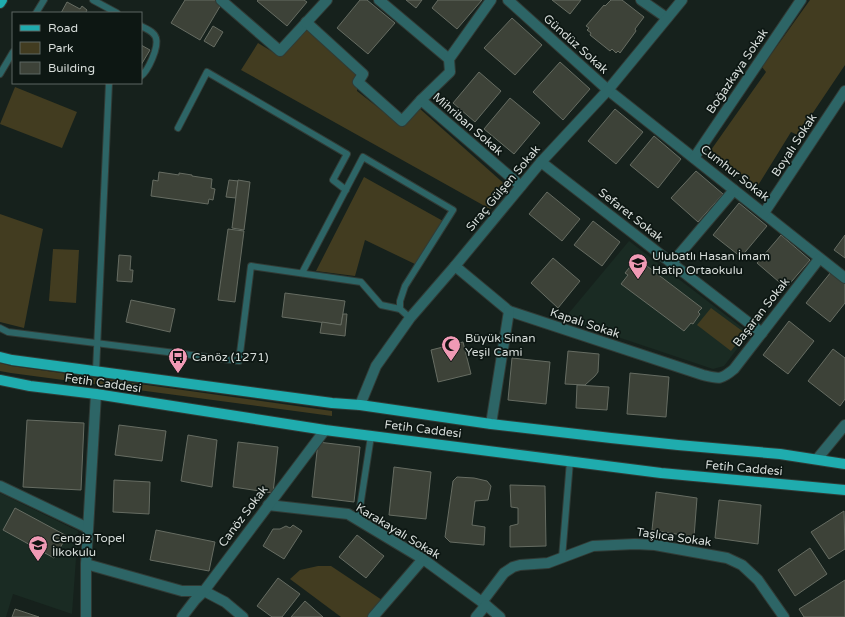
<svg xmlns="http://www.w3.org/2000/svg" width="845" height="617" font-family="'Varela Round',sans-serif">
	<style>
		.built { fill: #1a2b23 }
		.green { fill: #423c20 }
		.building { fill: #3d4238; stroke: #666c62 }
		.lines { fill: none; stroke-linecap: round; stroke-linejoin: round }
		.service-casing { stroke: #313b36; stroke-width: 8 }
		.minor-casing { stroke: #313b36; stroke-width: 12 }
		.tertiary-casing { stroke: #313b36; stroke-width: 12 }
		.primary-casing { stroke: #313b36; stroke-width: 12 }
		.service { stroke: #2d6566; stroke-width: 6 }
		.minor { stroke: #2d6566; stroke-width: 10 }
		.tertiary { stroke: #2d6566; stroke-width: 10 }
		.primary { stroke: #1facae; stroke-width: 10 }
		.labels { text-anchor: middle; stroke-width: 3.5; stroke-linejoin: round; paint-order: stroke }
		.street-label { font-size: 12px; fill: #d6dcd9; stroke: #0d1713 }
		.poi-label { font-size: 12px; fill: #d6dcd9; stroke: #0d1713; text-anchor: start }
	</style>
	<rect width="100%" height="100%" fill="#16211c"/>
	<g class="built">
		<path d="M629 241 749 333 724 366 713 369 564 319Z"/>
		<path d="M0 493 78 531 72 614 13 594 6 617H0Z"/>
	</g>
	<g class="green">
		<path d="M810 0H845V65L798 135 791 132 757 187 711 150 766 72 762 67Z"/>
		<path d="M304 27 357 72V91L403 127 419 108 509 188 490 209 241 70 258 43 276 54Z"/>
		<path d="M15 87 77 112 62 148 0 124Z"/>
		<path d="M364 177 443 221 417 265 365 240 355 276 316 271Z"/>
		<path d="M0 214 43 229 24 328 0 322Z"/>
		<path d="M53 249 79 250 76 303 49 301Z"/>
		<path d="M711 308 745 333 731 351 697 325Z"/>
		<path d="M0 363 11 366 332 411V416L11 373 0 371Z"/>
		<path d="M318 566H331L382 600 369 617H341L290 579 300 570Z"/>
	</g>
	<g class="building">
		<path d="M185 0H219L222 3 200 40 171 23Z"/>
		<path d="M258 0H304L307 2 287 26 257 1Z"/>
		<path d="M360 0H367L395 23 368 54 337 28Z"/>
		<path d="M406 0H422L416 8Z"/>
		<path d="M438 0H482L457 29 432 8Z"/>
		<path d="M552 0H581L570 14Z"/>
		<path d="M611 0H622L644 17 635 29 636 31 620 53 618 51 616 53 612 49 610 51 590 35 591 33 587 30 589 28 586 26 604 5 605 6Z"/>
		<path d="M67 2 80 9 82 6 87 10 86 12 87 13H61Z"/>
		<path d="M512 18 542 45 515 75 484 48Z"/>
		<path d="M213 26 223 32 214 47 204 41Z"/>
		<path d="M141 45 150 50 141 65Z"/>
		<path d="M560 62 590 89 563 120 533 92Z"/>
		<path d="M479 72 501 91 475 122 453 103Z"/>
		<path d="M510 98 540 123 514 154 484 129Z"/>
		<path d="M615 109 643 132 616 164 588 141Z"/>
		<path d="M654 136 681 159 658 188 630 165Z"/>
		<path d="M696 171 723 194 698 222 671 198Z"/>
		<path d="M159 172 179 175V173L192 175V176L212 179 211 188 215 189 213 200 209 199 208 204 151 196 153 180 158 181Z"/>
		<path d="M229 180 238 181 236 198 226 197Z"/>
		<path d="M238 180 250 182 244 230 232 228Z"/>
		<path d="M547 192 580 219 562 241 529 214Z"/>
		<path d="M739 203 767 226 741 257 713 235Z"/>
		<path d="M593 221 620 242 602 266 574 245Z"/>
		<path d="M228 229 244 231 235 302 218 300Z"/>
		<path d="M781 235 810 260 786 288 757 263Z"/>
		<path d="M845 235V258L834 250Z"/>
		<path d="M119 255 131 256 130 270H133L132 282 117 281Z"/>
		<path d="M553 258 580 281 558 308 531 283Z"/>
		<path d="M639 260 702 308 698 312 700 314 693 324 691 323 684 331 621 284 628 275 625 273 633 263 636 265Z"/>
		<path d="M831 272 845 283V303L830 322 806 303Z"/>
		<path d="M285 293 345 301 341 325 282 317Z"/>
		<path d="M131 300 175 309 170 332 126 322Z"/>
		<path d="M343 314H347L345 336 320 333 322 322 341 325Z"/>
		<path d="M789 321 814 341 788 374 763 355Z"/>
		<path d="M463 342 471 374 438 382 431 350Z"/>
		<path d="M833 349 845 358V399L840 406 808 381Z"/>
		<path d="M568 351 599 354 598 372 595 376 585 385 565 384Z"/>
		<path d="M512 358 550 362 546 404 508 400Z"/>
		<path d="M630 373 669 377 666 417 627 414Z"/>
		<path d="M577 385 609 387 607 410 576 408Z"/>
		<path d="M27 420 84 423 81 490 23 487Z"/>
		<path d="M119 425 166 431 162 461 115 455Z"/>
		<path d="M188 435 217 440 212 487 181 481Z"/>
		<path d="M238 442 278 447 273 493 233 487Z"/>
		<path d="M318 442 360 447 354 502 312 497Z"/>
		<path d="M394 467 431 472 426 519 389 515Z"/>
		<path d="M457 477 474 478 487 481 491 486 488 500 475 501 472 525 485 527 484 545 450 542 445 537 453 481Z"/>
		<path d="M114 480 150 482 149 514 113 512Z"/>
		<path d="M510 485 545 486 546 546 510 547V526L518 524V508L511 507Z"/>
		<path d="M656 492 697 498 694 537 652 530Z"/>
		<path d="M719 500 761 505 758 544 715 538Z"/>
		<path d="M15 508 67 536 54 558 3 530Z"/>
		<path d="M844 511 845 549 829 559 811 532Z"/>
		<path d="M293 525 302 531 284 559 263 546 273 529H280L286 526 290 528Z"/>
		<path d="M156 530 215 542 209 571 150 560Z"/>
		<path d="M357 535 384 556 366 578 339 557Z"/>
		<path d="M810 548 827 574 795 596 778 570Z"/>
		<path d="M278 578 300 594 282 617H272L257 606Z"/>
		<path d="M845 580V617H804L799 609Z"/>
		<path d="M305 601 323 617H291Z"/>
		<path d="M15 609 39 617H12Z"/>
	</g>
	<g class="lines">
		<defs>
			<g id="service">
				<path d="M93 0 117 13"/>
				<path d="M36 13 44 0"/>
				<path d="M141 26C146 29 154 31 156 38 159 47 148 71 141 76"/>
				<path d="M0 74 13 52"/>
				<path d="M178 128 207 72 347 154 333 180 346 190"/>
				<path d="M302 273 363 157 453 210 405 286 400 301V309"/>
				<path d="M0 328 8 332 239 361 251 266 361 282 381 305 400 309 410 318"/>
				<path d="M96 371 109 83"/>
				<path d="M358 520 371 436"/>
				<path d="M562 558 570 461"/>
			</g>
			<g id="minor">
				<path d="M221 0 280 51 327 0"/>
				<path d="M379 0 449 59"/>
				<path d="M508 0 608 90 845 278"/>
				<path d="M641 0 667 18"/>
				<path d="M306 22 363 74 358 82 402 121 421 100 521 186"/>
				<path d="M421 100 450 72 449 59 491 0"/>
				<path d="M694 158 801 0"/>
				<path d="M541 162 762 333"/>
				<path d="M764 213 845 91"/>
				<path d="M672 263 734 190"/>
				<path d="M455 266 509 311 703 375C719 379 721 380 734 369L819 259"/>
				<path d="M360 405 376 366 410 318 455 266 541 162 608 90 682 0"/>
				<path d="M491 424 509 311"/>
				<path d="M817 459 845 425"/>
				<path d="M0 486 88 528"/>
				<path d="M268 505 348 514 423 559 486 605 500 617"/>
				<path d="M86 564 182 591H204L225 602 243 617"/>
				<path d="M482 602 504 573 513 567 520 565 548 563 593 546 635 544 655 545 727 558 742 565 758 580 784 617"/>
				<path d="M182 617 195 600 204 591 325 430"/>
				<path d="M373 617 423 559"/>
				<path d="M476 617 486 605"/>
			</g>
			<path id="tertiary" d="M86 617V564L96 394"/>
			<g id="primary">
				<path d="M0 3 2 0"/>
				<path d="M0 357 12 360 332 403 360 405 491 424 611 438 678 445 780 454 845 464"/>
				<path d="M0 380 30 386 96 394 325 430 661 473 845 490"/>
			</g>
		</defs>
		<use href="#service" class="service-casing"/>
		<use href="#minor" class="minor-casing"/>
		<use href="#tertiary" class="tertiary-casing"/>
		<use href="#primary" class="primary-casing"/>
		<use href="#service" class="service"/>
		<use href="#minor" class="minor"/>
		<use href="#tertiary" class="tertiary"/>
		<use href="#primary" class="primary"/>
	</g>
	<defs>
		<symbol id="school-pin" viewBox="-11 -11 22 30"><path d="M0 17L-7.5 6A9.5 9.5 0 1 1 7.5 6Z" fill="#f09ab5" stroke="#0d1713"/><path d="M0-5L7-2L0 1L-7-2ZM-4 1L0 2.5L4 1V4Q0 6-4 4Z" fill="#111"/></symbol>
		<symbol id="mosque-pin" viewBox="-11 -11 22 30"><path d="M0 17L-7.5 6A9.5 9.5 0 1 1 7.5 6Z" fill="#f09ab5" stroke="#0d1713"/><path d="M3.5-4.9A6 6 0 1 0 3.5 4.9A5 5 0 1 1 3.5-4.9Z" fill="#111"/></symbol>
		<symbol id="bus-pin" viewBox="-11 -11 22 30"><path d="M0 17L-7.5 6A9.5 9.5 0 1 1 7.5 6Z" fill="#f09ab5" stroke="#0d1713"/><path d="M-5-6H5V4H4V6H2V4H-2V6H-4V4H-5ZM-3.5-4V0h7V-4ZM-3.5 1.2v1.5H-2V1.2ZM2 1.2v1.5H3.5V1.2Z" fill="#111"/></symbol>
	</defs>
	<g fill-rule="evenodd">
		<use href="#school-pin" x="627" y="252" width="22" height="30"/>
		<use href="#mosque-pin" x="440" y="334" width="22" height="30"/>
		<use href="#bus-pin" x="167" y="346" width="22" height="30"/>
		<use href="#school-pin" x="27" y="534" width="22" height="30"/>
	</g>
	<g class="labels">
		<g class="street-label">
			<text transform="translate(576 44) rotate(42)" y="4">Gündüz Sokak</text>
			<text transform="translate(737 71) rotate(-56)" y="4">Boğazkaya Sokak</text>
			<text transform="translate(468 124) rotate(41)" y="4">Mihriban Sokak</text>
			<text transform="translate(794 145) rotate(-57)" y="4">Boyalı Sokak</text>
			<text transform="translate(735 173) rotate(38)" y="4">Cumhur Sokak</text>
			<text transform="translate(503 188) rotate(-50)" y="4">Sıraç Gülşen Sokak</text>
			<text transform="translate(631 215) rotate(38)" y="4">Sefaret Sokak</text>
			<text transform="translate(761 312) rotate(-52)" y="4">Başaran Sokak</text>
			<text transform="translate(585 323) rotate(18)" y="4">Kapalı Sokak</text>
			<text transform="translate(103 383) rotate(8)" y="4">Fetih Caddesi</text>
			<text transform="translate(423 429) rotate(7)" y="4">Fetih Caddesi</text>
			<text transform="translate(744 468) rotate(5)" y="4">Fetih Caddesi</text>
			<text transform="translate(243 516) rotate(-53)" y="4">Canöz Sokak</text>
			<text transform="translate(398 531) rotate(31)" y="4">Karakayalı Sokak</text>
			<text transform="translate(674 537) rotate(8)" y="4">Taşlıca Sokak</text>
		</g>
		<g class="poi-label">
			<text x="652" y="260">Ulubatlı Hasan İmam<tspan x="652" dy="14">Hatip Ortaokulu</tspan></text>
			<text x="465" y="342">Büyük Sinan<tspan x="465" dy="14">Yeşil Cami</tspan></text>
			<text x="192" y="361">Canöz (1271)</text>
			<text x="52" y="542">Cengiz Topel<tspan x="52" dy="14">İlkokulu</tspan></text>
		</g>
	</g>
	<rect x="12" y="12" width="130" height="72" fill="#0d1713" stroke="#5d6662"/>
	<rect x="20" y="25" width="20" height="6" fill="#1facae" stroke="#5d6662"/>
	<text x="48" y="32" font-size="12" fill="#d6dcd9">Road</text>
	<rect x="20" y="42" width="20" height="12" fill="#423c20" stroke="#5d6662"/>
	<text x="48" y="52" font-size="12" fill="#d6dcd9">Park</text>
	<rect x="20" y="62" width="20" height="12" fill="#3d4238" stroke="#5d6662"/>
	<text x="48" y="72" font-size="12" fill="#d6dcd9">Building</text>
</svg>
